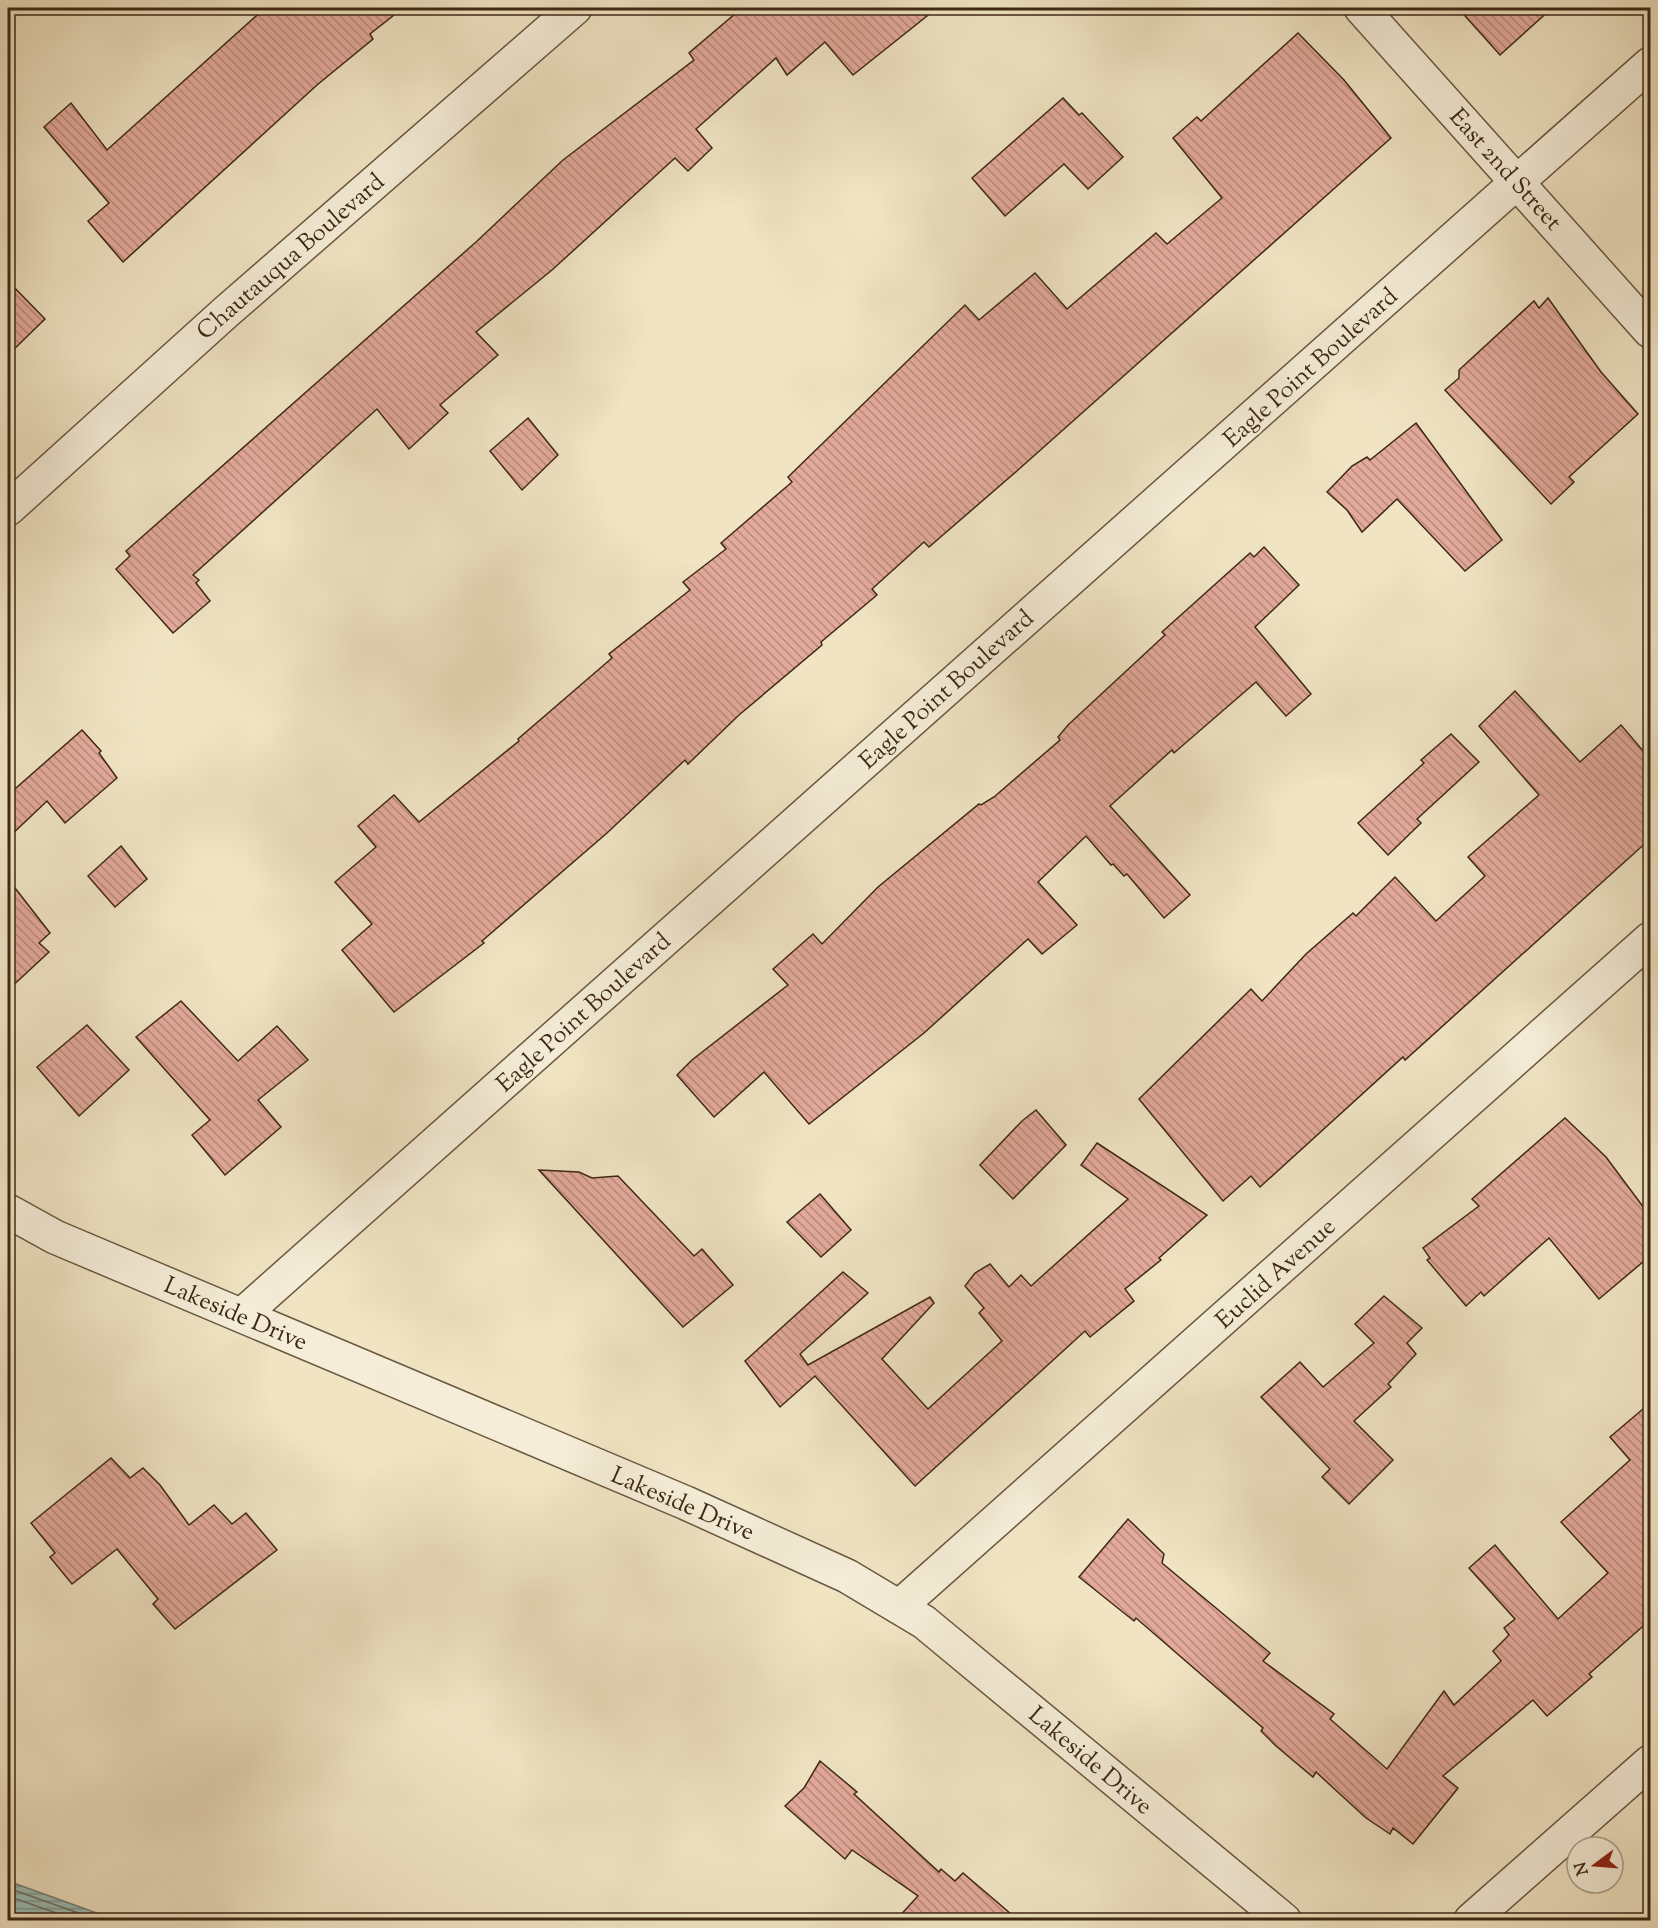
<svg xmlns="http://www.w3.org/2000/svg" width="1658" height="1928" font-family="'Sorts Mill Goudy',serif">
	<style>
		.water { fill: url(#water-rules); stroke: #768277; stroke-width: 1.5 }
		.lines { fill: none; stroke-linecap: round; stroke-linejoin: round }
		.shore { stroke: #6c7366; stroke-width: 1.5 }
		.building { fill: url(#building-back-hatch); stroke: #3e2815; stroke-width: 1.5 }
		.minor-casing { stroke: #6a5740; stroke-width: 36 }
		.minor { stroke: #f5edd8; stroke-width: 33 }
		.labels { text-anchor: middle; stroke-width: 5; stroke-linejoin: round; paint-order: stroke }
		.street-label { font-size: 24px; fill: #3e2815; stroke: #f5edd8 }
	</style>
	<defs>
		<pattern id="water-rules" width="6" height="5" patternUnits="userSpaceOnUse" patternTransform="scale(1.5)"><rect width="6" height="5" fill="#9bbeb8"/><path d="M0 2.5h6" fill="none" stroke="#809a94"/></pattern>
		<pattern id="building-back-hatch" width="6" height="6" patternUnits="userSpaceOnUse" patternTransform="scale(1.5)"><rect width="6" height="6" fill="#e3a99b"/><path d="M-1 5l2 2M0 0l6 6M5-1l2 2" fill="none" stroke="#b98a7d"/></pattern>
	</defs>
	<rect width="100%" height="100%" fill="#f0e4c3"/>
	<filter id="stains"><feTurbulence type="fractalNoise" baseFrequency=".00333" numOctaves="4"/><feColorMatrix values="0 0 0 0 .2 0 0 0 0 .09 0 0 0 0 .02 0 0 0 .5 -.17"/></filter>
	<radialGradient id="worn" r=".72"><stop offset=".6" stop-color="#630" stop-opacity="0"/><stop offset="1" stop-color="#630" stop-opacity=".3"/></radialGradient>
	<path class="water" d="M8 1881 116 1920H8Z"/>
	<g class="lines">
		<g class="shore">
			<path d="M8 1888 98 1920"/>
			<path d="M8 1896 76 1920"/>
		</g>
	</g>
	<g class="building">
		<path d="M265 8H403L370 34 373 39 317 85 123 262 88 221 109 203 44 127 71 103 107 150Z"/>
		<path d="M742 8H937L853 75 825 42 787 75 776 58 696 129 712 148 688 171 675 158 552 270 476 332 498 355 440 405 448 413 409 449 377 409 193 575 199 580 196 583 210 601 173 633 116 569 130 556 126 551 476 242 563 160 694 60 689 53Z"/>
		<path d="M1458 8H1552L1500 55Z"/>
		<path d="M1298 33 1344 80 1391 138 1018 470 929 547 924 542 872 589 877 595 821 642 822 645 739 715 688 764 685 760 607 833 482 941 484 943 394 1012 342 950 372 924 335 882 376 847 358 826 394 795 419 822 519 741 518 739 612 658 609 654 690 590 683 582 726 549 721 543 792 482 788 477 965 305 979 320 1035 273 1067 309 1156 233 1167 244 1222 198 1173 138 1197 117 1201 121Z"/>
		<path d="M1063 98 1079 115 1082 113 1123 157 1088 189 1064 164 1005 216 972 178Z"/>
		<path d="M8 281 45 319 8 355Z"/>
		<path d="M1548 298 1601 372 1638 414 1569 477 1574 482 1551 504 1445 390 1459 378V370L1534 301 1539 308Z"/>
		<path d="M528 418 558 455 522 490 490 451Z"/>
		<path d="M1416 423 1502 540 1465 571 1397 499 1362 532 1347 510 1327 492 1352 466 1367 457 1370 460Z"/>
		<path d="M1264 547 1299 585 1255 627 1311 694 1286 716 1256 682 1174 753 1172 750 1110 806 1190 895 1164 918 1127 874 1124 876 1113 864 1111 865 1086 836 1038 882 1077 925 1042 954 1028 939 924 1033 809 1124 764 1072 714 1117 677 1075 692 1060 788 985 773 969 813 934 822 944 878 887 979 804 981 805 994 797 1060 740 1058 737 1068 725 1165 635 1162 632 1250 553 1254 557Z"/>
		<path d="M1515 691 1580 762 1621 725 1650 759V839L1405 1060 1403 1057 1260 1187 1251 1176 1223 1201 1139 1099 1251 989 1262 1001 1306 954 1353 913 1356 916 1395 877 1436 921 1485 876 1468 857 1539 795 1479 726Z"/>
		<path d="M82 730 101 751 99 753 117 778 65 823 47 801 8 838V795Z"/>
		<path d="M1451 734 1479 762 1417 819 1421 823 1388 855 1358 823 1424 763 1421 760Z"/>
		<path d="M121 846 147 879 115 907 88 876Z"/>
		<path d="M8 879 50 933 39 943 49 952 8 990Z"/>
		<path d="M181 1001 238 1061 277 1026 308 1060 258 1100 281 1127 225 1175 192 1135 210 1120 136 1037Z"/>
		<path d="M87 1025 129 1070 79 1116 37 1067Z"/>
		<path d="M1036 1110 1066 1145 1013 1199 980 1165 1022 1121Z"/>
		<path d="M1565 1118 1606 1157 1650 1216V1256L1599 1299 1549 1238 1484 1296 1481 1292 1466 1306 1427 1260 1430 1258 1423 1248 1479 1206 1472 1199Z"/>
		<path d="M1097 1143 1207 1215 1159 1258 1161 1260 1125 1289 1134 1301 1090 1337 1085 1331 915 1486 815 1376 780 1407 745 1361 843 1272 868 1293 800 1354 808 1365 930 1297 934 1303 882 1359 928 1409 1002 1341 979 1313 984 1308 965 1286 975 1273 990 1264 1009 1287 1021 1275 1031 1286 1128 1199 1081 1165Z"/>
		<path d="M539 1170 579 1172 592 1178 618 1176 694 1256 702 1249 733 1285 683 1327Z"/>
		<path d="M820 1194 851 1230 821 1257 787 1222Z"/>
		<path d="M1384 1296 1422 1328 1407 1343 1416 1354 1388 1384 1391 1387 1354 1421 1393 1460 1349 1504 1322 1477 1330 1469 1261 1397 1300 1362 1323 1387 1374 1343 1355 1324Z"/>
		<path d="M1650 1403V1620L1589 1674 1592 1677 1547 1716 1533 1700 1443 1776 1458 1788 1413 1844 1393 1828 1390 1834 1366 1818 1316 1772 1313 1777 1276 1746 1261 1731 1263 1728 1136 1618 1134 1621 1079 1577 1128 1519 1164 1554 1162 1563 1270 1653 1263 1661 1334 1714 1330 1719 1387 1769 1444 1691 1454 1705 1501 1661 1493 1651 1509 1635 1504 1628 1515 1619 1469 1568 1495 1545 1558 1619 1608 1573 1561 1522 1630 1460 1610 1437Z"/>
		<path d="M111 1458 130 1478 143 1468 160 1485 189 1525 214 1505 232 1524 246 1513 277 1550 175 1629 153 1604 158 1599 117 1549 72 1584 50 1557 55 1553 31 1523Z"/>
		<path d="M820 1761 857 1792 854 1794 939 1872 941 1869 955 1881 963 1873 1018 1920H896L918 1896 852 1850 845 1859 785 1806 804 1788Z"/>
	</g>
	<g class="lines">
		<defs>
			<g id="minor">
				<path d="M1361 8 1650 331"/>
				<path d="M8 509 226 312 575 8"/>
				<path d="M8 1211 55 1237 686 1503 847 1576 924 1622 1284 1920"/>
				<path d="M242 1315 1650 64"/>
				<path d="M899 1607 1650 939"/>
				<path d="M1471 1920 1650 1762"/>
			</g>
		</defs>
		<use href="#minor" class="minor-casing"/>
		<use href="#minor" class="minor"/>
	</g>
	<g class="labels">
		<g class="street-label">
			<text transform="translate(1506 169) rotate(48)" y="8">East 2nd Street</text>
			<text transform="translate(290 256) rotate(-41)" y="8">Chautauqua Boulevard</text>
			<text transform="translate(1310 367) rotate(-42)" y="8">Eagle Point Boulevard</text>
			<text transform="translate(946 689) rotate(-42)" y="8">Eagle Point Boulevard</text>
			<text transform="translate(583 1012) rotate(-42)" y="8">Eagle Point Boulevard</text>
			<text transform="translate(1275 1273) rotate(-42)" y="8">Euclid Avenue</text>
			<text transform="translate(236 1313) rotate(23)" y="8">Lakeside Drive</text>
			<text transform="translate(683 1503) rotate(23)" y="8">Lakeside Drive</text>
			<text transform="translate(1091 1760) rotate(40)" y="8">Lakeside Drive</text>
		</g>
	</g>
	<rect width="1658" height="1928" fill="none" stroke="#f0e4c3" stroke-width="30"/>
	<rect x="9" y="9" width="1640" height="1910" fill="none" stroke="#3e2815" stroke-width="3"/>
	<rect x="15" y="15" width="1628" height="1898" fill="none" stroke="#3e2815" stroke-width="1.5"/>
	<g transform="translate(1595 1865) rotate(254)"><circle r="28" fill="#f5edd8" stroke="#ac9e8a" stroke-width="1.5"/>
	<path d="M0-4.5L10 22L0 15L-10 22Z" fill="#8f2418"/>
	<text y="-9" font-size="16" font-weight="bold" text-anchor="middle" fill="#3e2815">N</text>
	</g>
	<rect width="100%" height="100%" filter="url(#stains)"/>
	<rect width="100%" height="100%" fill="url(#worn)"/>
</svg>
